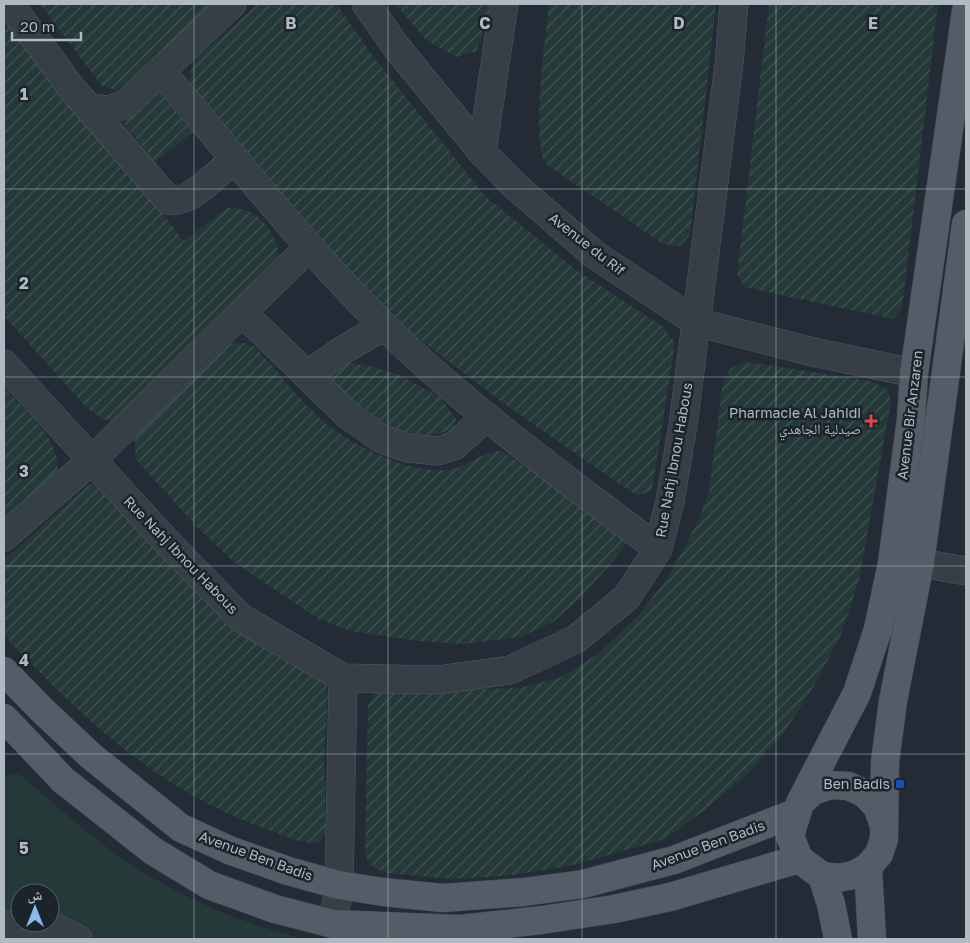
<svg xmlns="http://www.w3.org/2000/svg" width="970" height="943" font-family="'Golos Text','Noto Naskh Arabic',sans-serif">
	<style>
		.grass { fill: #253938; fill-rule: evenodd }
		.garden { fill: url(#garden-furrows) }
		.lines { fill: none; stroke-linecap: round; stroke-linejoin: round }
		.minor-casing { stroke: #515962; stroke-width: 29 }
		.major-casing { stroke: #3f4750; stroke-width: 29 }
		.minor { stroke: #363e47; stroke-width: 28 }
		.major { stroke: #545d67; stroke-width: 28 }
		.grid { fill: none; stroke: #b1b9c3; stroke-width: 1; stroke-opacity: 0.55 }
		.health-dot { fill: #e0444e; stroke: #1b232c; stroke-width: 2 }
		.transit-dot { fill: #1a4fb4; stroke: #1b232c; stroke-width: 2 }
		.labels { text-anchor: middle; stroke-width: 5; stroke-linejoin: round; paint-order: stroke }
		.street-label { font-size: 14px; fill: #b1b9c3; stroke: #1b232c }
		.poi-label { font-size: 14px; fill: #b1b9c3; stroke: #1b232c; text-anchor: end }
		.grid-label { font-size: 16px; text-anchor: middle; font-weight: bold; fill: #b1b9c3; stroke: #1b232c; stroke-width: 5; stroke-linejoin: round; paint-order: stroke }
	</style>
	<defs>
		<pattern id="garden-furrows" width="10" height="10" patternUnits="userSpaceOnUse" patternTransform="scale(1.25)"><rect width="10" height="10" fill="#253938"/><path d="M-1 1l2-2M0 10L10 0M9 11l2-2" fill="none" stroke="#425453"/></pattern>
	</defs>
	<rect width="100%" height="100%" fill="#232c36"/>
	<path class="grass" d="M19 774C50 800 81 828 113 852 169 893 236 922 303 939H4V776ZM20 893H50V923H20Z"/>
	<g class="garden">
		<path d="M40 4H213L128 84 116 90 102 86Z"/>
		<path d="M258 4H336L373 56 485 196 576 270 662 326 675 343 652 491 638 495 628 490 506 405 408 330 319 240 191 86C189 73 191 66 199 56Z"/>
		<path d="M395 4H489L485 30 476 51 457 57 427 41Z"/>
		<path d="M549 4H716L690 235 680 246 663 244 546 164C530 136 546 39 549 4Z"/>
		<path d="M769 4H938L902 308 893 319 745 287 737 275Z"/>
		<path d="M4 11 184 241 227 208C255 205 278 232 279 257L119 419C105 423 98 416 87 408L4 316Z"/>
		<path d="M163 89 197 129 155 162 123 122Z"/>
		<path d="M235 343H245L256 348C278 372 299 400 323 421 352 445 406 473 445 470 466 469 482 450 502 451L620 531 625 538V544L615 559 577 601 553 622 520 637 463 644 418 641 350 631 319 619 234 562 197 527 136 459 134 438 136 431 221 348Z"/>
		<path d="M342 362 371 366 399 375 440 397 456 419 454 427C418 452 358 411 331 386 331 374 332 368 342 362Z"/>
		<path d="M747 362 870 381 888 390 891 401 859 580 841 635 814 686 784 733 747 774 706 809 665 839 569 866 505 876 451 879 386 873 376 869 367 860 365 850 368 705 376 691 519 688 561 677 598 654 638 616 669 576 698 521 709 492 723 381 731 368Z"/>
		<path d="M4 387C24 410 62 439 57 473L4 521Z"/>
		<path d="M94 484H100L326 683 328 692 324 760 326 832 319 842C304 846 285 835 271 831 160 792 83 720 4 635V560L87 486Z"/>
	</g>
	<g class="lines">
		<defs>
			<g id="minor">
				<path d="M10 4 72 89 89 108 108 110 126 104 232 4"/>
				<path d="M366 4 397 48 482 152 514 185 595 255 696 322 813 352 914 373"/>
				<path d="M162 72C234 157 303 246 383 325 467 408 564 477 658 549"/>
				<path d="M89 108 168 200C190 205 218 172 235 159"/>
				<path d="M482 152 504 4"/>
				<path d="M243 313 349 416 380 438 408 448 438 451 454 446 486 417"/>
				<path d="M4 364 167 542 241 618 343 678 437 680 510 670 576 639 627 597 658 549 670 501 683 425 729 64 734 4"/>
				<path d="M307 375 343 350 384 326"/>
				<path d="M4 537 92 460 309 247"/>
				<path d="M920 563 966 571"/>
				<path d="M333 924 339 885 343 678"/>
				<path d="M4 925H49V939"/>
				<path d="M49 925 78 939"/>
			</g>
			<g id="major">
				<path d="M4 671 43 711 91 756 181 828 229 850 288 871 339 885 383 892 443 898 524 892 583 884 674 860 795 813"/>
				<path d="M4 718 63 780 153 851 209 885 275 909 333 924 460 929 542 920 614 909 670 897 799 859"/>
				<path d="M801 801 857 693 878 629 892 563 911 419 914 373 966 11"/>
				<path d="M883 823 877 806 864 793 848 786 830 785 813 791 800 803 790 836 799 859 822 876 838 878 854 875 868 867 879 854 884 839 885 762 893 701 920 563 966 224"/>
				<path d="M868 867 872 939"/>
				<path d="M822 876 831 904 838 939"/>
			</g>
		</defs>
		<use href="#minor" class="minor-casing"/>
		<use href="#major" class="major-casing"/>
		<use href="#minor" class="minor"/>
		<use href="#major" class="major"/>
	</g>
	<path class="grid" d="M194 4V939M388 4V939M582 4V939M776 4V939M4 189H966M4 377H966M4 566H966M4 754H966"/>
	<path class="health-dot" d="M868.5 413.5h5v5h5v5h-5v5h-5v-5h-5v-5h5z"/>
	<rect class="transit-dot" x="895" y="779" width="10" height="10" rx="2.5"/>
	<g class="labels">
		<g class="street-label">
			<text transform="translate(587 244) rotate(38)" y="5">Avenue du Rif</text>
			<text transform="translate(910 415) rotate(-83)" y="5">Avenue Bir Anzaren</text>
			<text transform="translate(674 460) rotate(-80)" y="5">Rue Nahj Ibnou Habous</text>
			<text transform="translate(181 555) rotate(46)" y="5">Rue Nahj Ibnou Habous</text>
			<text transform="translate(708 845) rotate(-20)" y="5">Avenue Ben Badis</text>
			<text transform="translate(256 856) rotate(20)" y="5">Avenue Ben Badis</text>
		</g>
		<g class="poi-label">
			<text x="861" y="418">Pharmacie Al Jahidi<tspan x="861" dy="16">صيدلية الجاهدي</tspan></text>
			<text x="890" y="789">Ben Badis</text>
		</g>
	</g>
	<g class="grid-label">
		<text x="291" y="29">B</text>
		<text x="485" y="29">C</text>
		<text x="679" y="29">D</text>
		<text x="873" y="29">E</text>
		<text x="24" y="100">1</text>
		<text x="24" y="289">2</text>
		<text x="24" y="477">3</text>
		<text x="24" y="666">4</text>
		<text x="24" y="854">5</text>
	</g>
	<rect width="970" height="943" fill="none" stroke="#b1b9c3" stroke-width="10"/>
	<g transform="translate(35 908)"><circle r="24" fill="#1b232c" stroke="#575f68"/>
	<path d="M0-4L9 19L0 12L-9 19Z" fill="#8bb9ee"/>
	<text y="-8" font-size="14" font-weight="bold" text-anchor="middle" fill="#b1b9c3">ش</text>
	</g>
	<path d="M12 32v8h69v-8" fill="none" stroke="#b1b9c3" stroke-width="2.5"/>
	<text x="20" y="32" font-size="15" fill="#b1b9c3" stroke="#1b232c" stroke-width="4" paint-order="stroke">20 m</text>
</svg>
